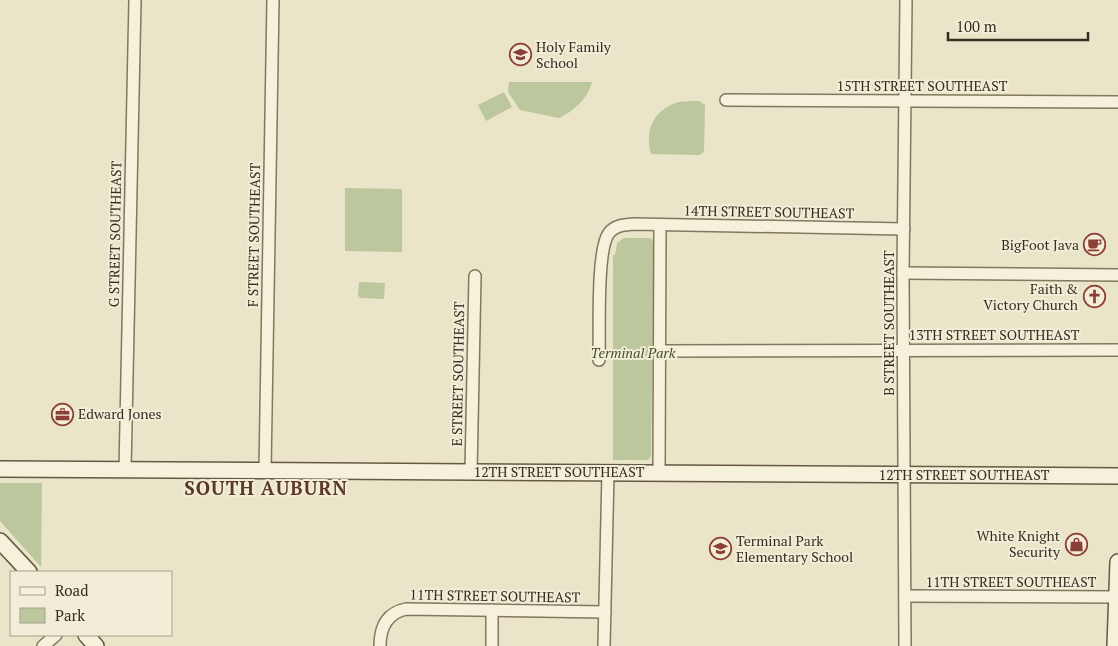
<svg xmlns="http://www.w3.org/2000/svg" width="1118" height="646" font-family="'PT Serif',serif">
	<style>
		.green { fill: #bdc79d }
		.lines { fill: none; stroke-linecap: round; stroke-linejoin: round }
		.street-casing { stroke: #84775f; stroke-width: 14 }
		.secondary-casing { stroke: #665842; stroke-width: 18 }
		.street { stroke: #f5f1db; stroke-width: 11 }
		.secondary { stroke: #f5f1db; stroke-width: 15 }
		.labels { text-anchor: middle; stroke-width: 4; stroke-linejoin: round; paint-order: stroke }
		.poi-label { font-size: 14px; fill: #362e21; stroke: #f2edd7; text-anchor: start }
		.street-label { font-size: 14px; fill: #362e21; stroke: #f2edd7 }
		.park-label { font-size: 14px; font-style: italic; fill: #42502a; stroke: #f2edd7 }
		.district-label { font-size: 19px; font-weight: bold; letter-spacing: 1px; fill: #5e3825; stroke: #f2edd7 }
	</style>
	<rect width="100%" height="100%" fill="#eae4c8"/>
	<g class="green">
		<path d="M509 82H592C588 98 574 111 559 118L520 110 508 92Z"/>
		<path d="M504 92 512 107 486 121 478 105Z"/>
		<path d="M699 101 705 105 704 152 699 155 651 154C644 130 654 109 679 102 685 101 693 101 699 101Z"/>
		<path d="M345 188 402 189V252L345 251Z"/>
		<path d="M624 238H649L652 239 654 246 651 456 648 460H613V255H615L617 243Z"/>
		<path d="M359 282 385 283 384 299 361 298 358 296Z"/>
		<path d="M0 483H42L41 567 0 521Z"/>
	</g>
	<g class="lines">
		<defs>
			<g id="street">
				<path d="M726 100 1118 102"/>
				<path d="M903 273 1118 275"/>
				<path d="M660 351 1118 350"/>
				<path d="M599 360C600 336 596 249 609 233 615 225 625 225 634 224L904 229"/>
				<path d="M125 470 135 0"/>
				<path d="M265 470 273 0"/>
				<path d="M471 472 475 276"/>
				<path d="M659 473 660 225"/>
				<path d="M905 596 1117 597"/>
				<path d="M43 646 56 635"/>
				<path d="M380 646C380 627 387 613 406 609L605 612"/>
				<path d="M492 646V610"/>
				<path d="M604 646 608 473"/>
				<path d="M905 646 903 273 906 0"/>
			</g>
			<g id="secondary">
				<path d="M0 469 1118 476"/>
				<path d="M0 541 29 572"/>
				<path d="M86 635 96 646"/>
				<path d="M1115 646 1118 562"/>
			</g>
		</defs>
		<use href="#street" class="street-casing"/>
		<use href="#secondary" class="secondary-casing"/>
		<use href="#street" class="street"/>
		<use href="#secondary" class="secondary"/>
	</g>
	<defs>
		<symbol id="school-ring" viewBox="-11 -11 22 22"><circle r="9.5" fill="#f2edd7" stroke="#8c3f36" stroke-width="1.5"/><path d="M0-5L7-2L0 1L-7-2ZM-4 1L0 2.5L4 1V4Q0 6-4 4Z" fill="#8c3f36"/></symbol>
		<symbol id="cafe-ring" viewBox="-11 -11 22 22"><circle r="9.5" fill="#f2edd7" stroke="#8c3f36" stroke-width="1.5"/><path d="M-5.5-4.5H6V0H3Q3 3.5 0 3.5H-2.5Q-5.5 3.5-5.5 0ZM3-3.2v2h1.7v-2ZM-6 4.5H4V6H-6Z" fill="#8c3f36"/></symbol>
		<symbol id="church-ring" viewBox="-11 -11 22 22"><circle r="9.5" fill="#f2edd7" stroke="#8c3f36" stroke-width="1.5"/><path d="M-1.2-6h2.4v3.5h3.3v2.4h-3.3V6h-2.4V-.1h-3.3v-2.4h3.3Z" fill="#8c3f36"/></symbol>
		<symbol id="office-ring" viewBox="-11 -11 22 22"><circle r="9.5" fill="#f2edd7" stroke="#8c3f36" stroke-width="1.5"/><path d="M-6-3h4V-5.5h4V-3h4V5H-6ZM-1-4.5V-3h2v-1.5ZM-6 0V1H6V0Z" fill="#8c3f36"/></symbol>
		<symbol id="shop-ring" viewBox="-11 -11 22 22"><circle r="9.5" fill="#f2edd7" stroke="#8c3f36" stroke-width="1.5"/><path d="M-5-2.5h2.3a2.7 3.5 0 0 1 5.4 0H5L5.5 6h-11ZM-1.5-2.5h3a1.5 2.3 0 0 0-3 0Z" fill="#8c3f36"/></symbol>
	</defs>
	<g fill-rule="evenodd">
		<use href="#school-ring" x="508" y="42" width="25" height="25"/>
		<use href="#cafe-ring" x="1082" y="232" width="25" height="25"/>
		<use href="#church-ring" x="1082" y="284" width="25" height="25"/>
		<use href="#office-ring" x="50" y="402" width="25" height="25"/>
		<use href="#shop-ring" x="1064" y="532" width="25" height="25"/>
		<use href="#school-ring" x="708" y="536" width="25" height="25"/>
	</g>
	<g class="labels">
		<g class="poi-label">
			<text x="536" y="52">Holy Family<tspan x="536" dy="16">School</tspan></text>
			<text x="1079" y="250" text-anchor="end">BigFoot Java</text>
			<text x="1078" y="294" text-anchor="end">Faith &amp;<tspan x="1078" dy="16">Victory Church</tspan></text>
			<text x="78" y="419">Edward Jones</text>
			<text x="1060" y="541" text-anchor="end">White Knight<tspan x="1060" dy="16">Security</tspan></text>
			<text x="736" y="546">Terminal Park<tspan x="736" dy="16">Elementary School</tspan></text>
		</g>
		<g class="street-label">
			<text x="922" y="91">15TH STREET SOUTHEAST</text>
			<text transform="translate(769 212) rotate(1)" y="5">14TH STREET SOUTHEAST</text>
			<text transform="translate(115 234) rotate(-89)" y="5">G STREET SOUTHEAST</text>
			<text transform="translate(254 235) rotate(-89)" y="5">F STREET SOUTHEAST</text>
			<text transform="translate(889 323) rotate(-90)" y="5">B STREET SOUTHEAST</text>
			<text x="994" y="340">13TH STREET SOUTHEAST</text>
			<text transform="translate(458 374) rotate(-89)" y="5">E STREET SOUTHEAST</text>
			<text x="559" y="477">12TH STREET SOUTHEAST</text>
			<text x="964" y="480">12TH STREET SOUTHEAST</text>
			<text x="1011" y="587">11TH STREET SOUTHEAST</text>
			<text transform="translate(495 596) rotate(1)" y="5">11TH STREET SOUTHEAST</text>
		</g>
		<g class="park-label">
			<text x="633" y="358">Terminal Park</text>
		</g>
		<g class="district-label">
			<text x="266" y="495">SOUTH AUBURN</text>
		</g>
	</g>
	<rect x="10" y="571" width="162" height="65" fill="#f2edd7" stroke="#a7a18e"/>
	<rect x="20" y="587" width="25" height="8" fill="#f5f1db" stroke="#a7a18e"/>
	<text x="55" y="596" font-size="15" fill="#362e21">Road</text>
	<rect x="20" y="608" width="25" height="15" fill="#bdc79d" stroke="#a7a18e"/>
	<text x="55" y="621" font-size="15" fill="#362e21">Park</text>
	<path d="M948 32v8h140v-8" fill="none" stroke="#362e21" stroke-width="2.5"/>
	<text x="956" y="32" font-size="15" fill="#362e21" stroke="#f2edd7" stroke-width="4" paint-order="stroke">100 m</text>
</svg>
